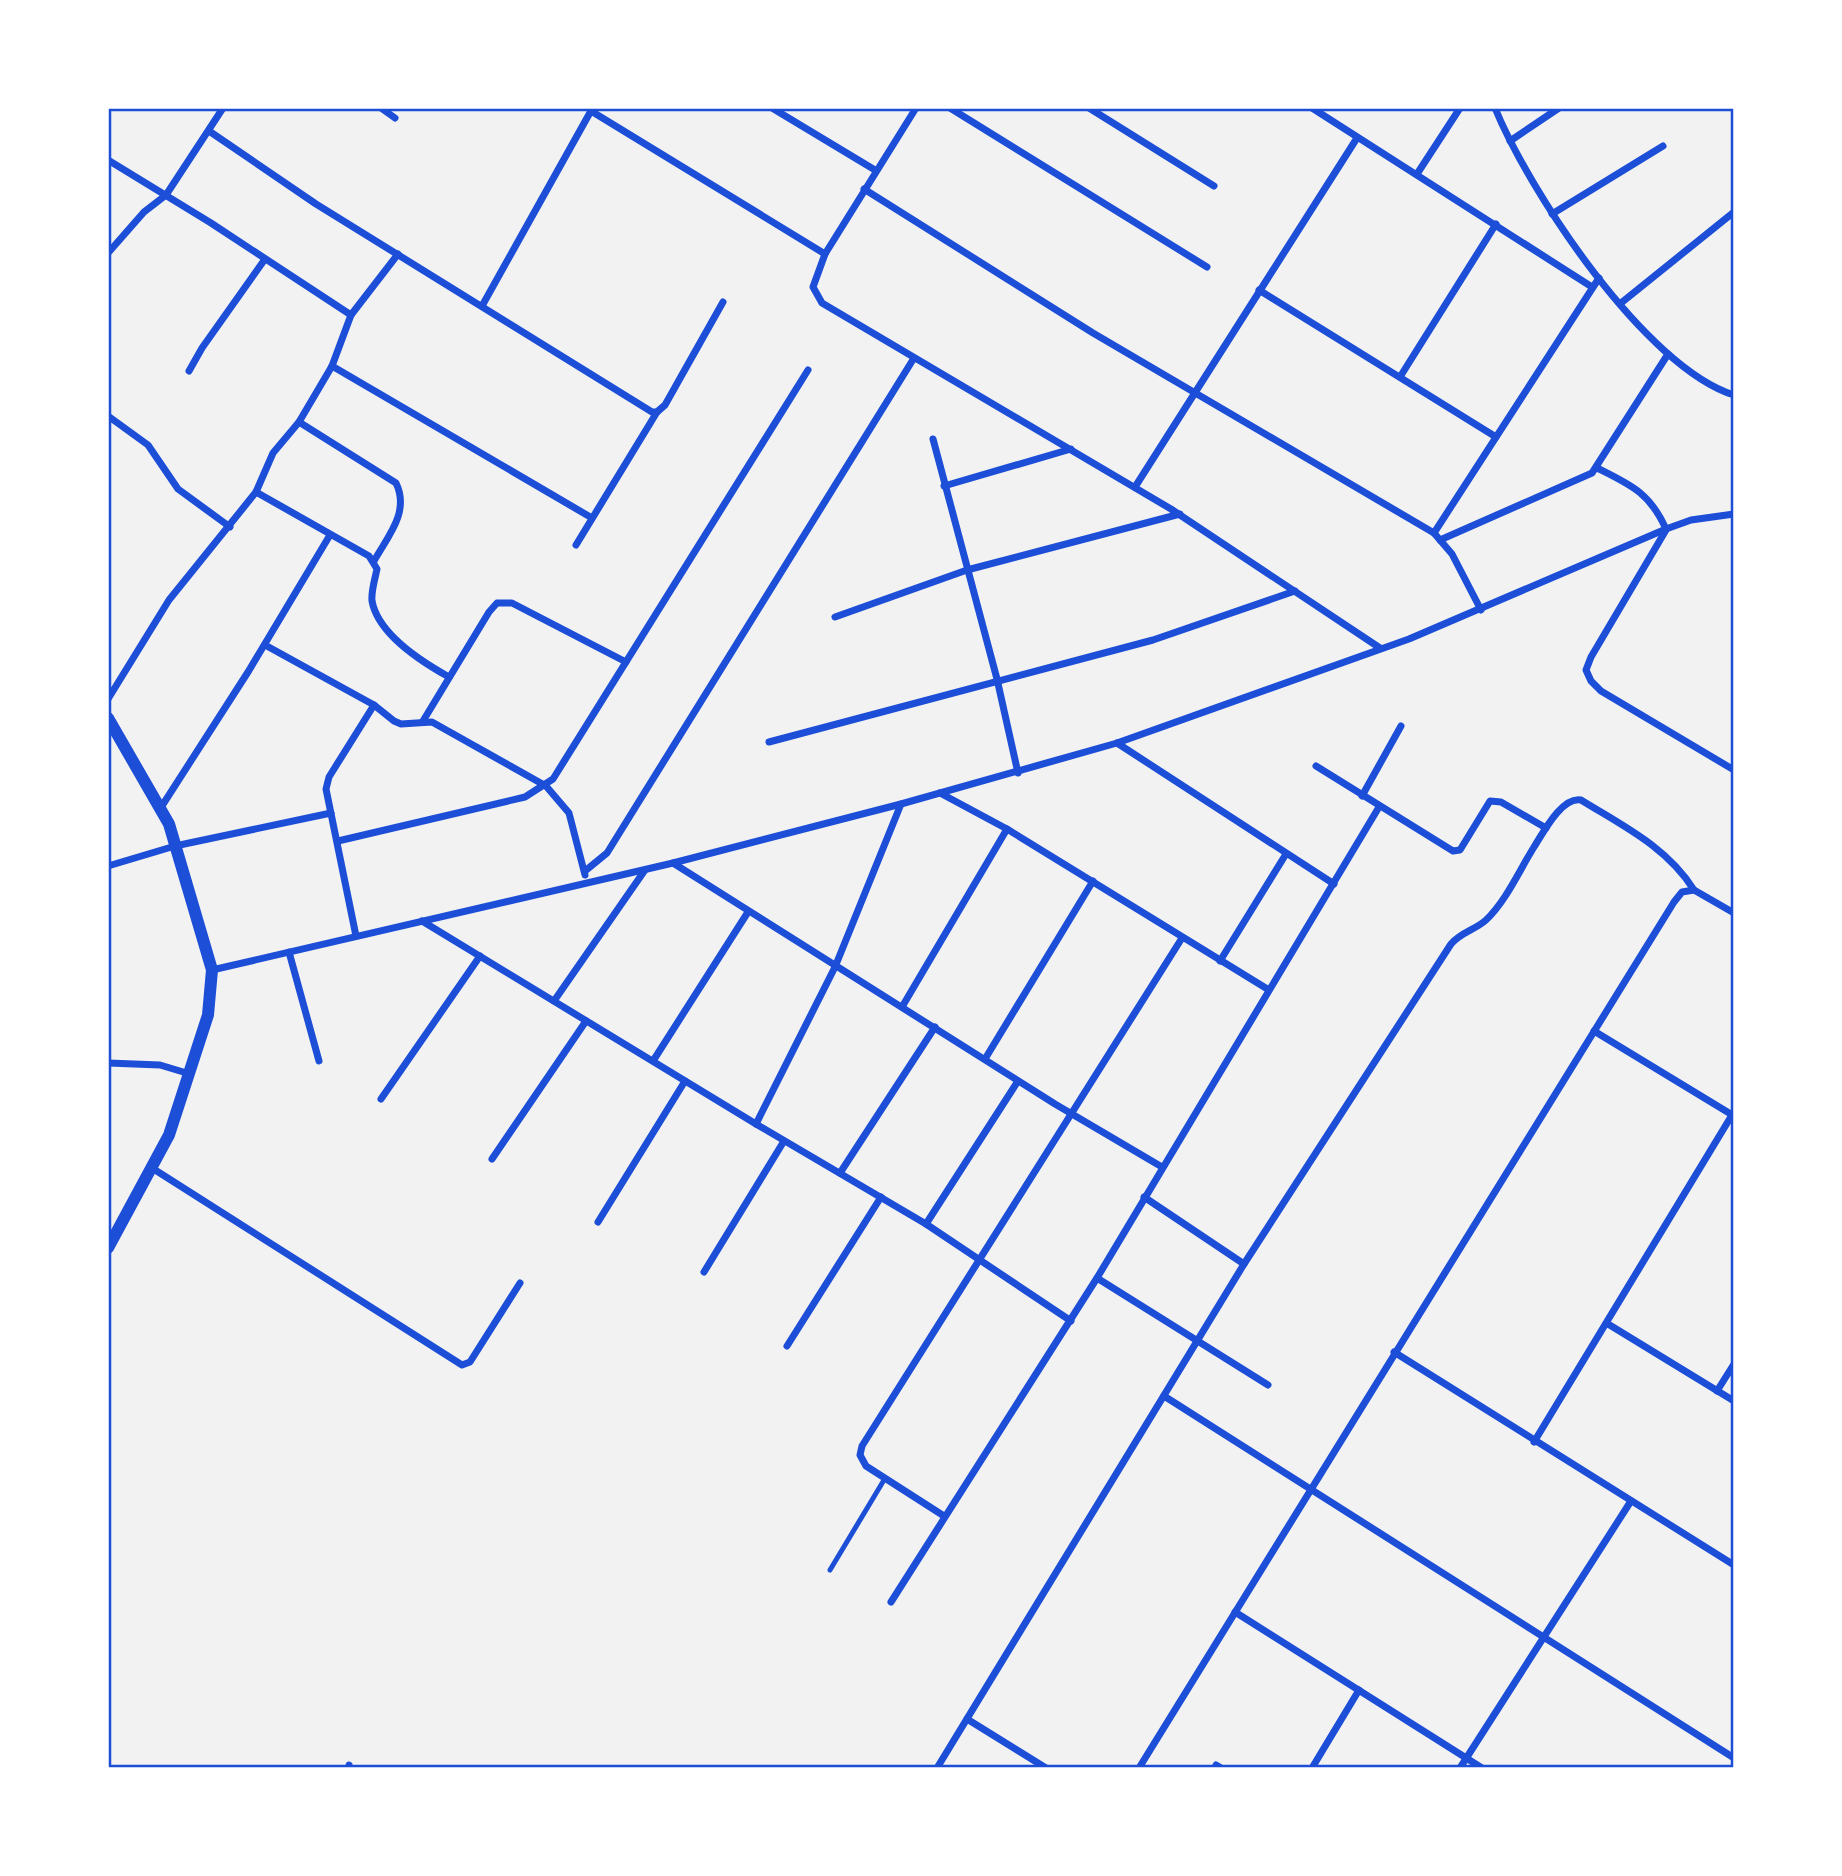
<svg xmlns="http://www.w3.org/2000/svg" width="1842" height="1876" font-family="'Alegreya Sans',sans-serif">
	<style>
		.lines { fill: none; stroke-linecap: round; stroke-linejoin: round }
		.service { stroke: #1d4ed8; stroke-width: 5 }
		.minor { stroke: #1d4ed8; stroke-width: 7 }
		.tertiary { stroke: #1d4ed8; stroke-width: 12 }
		.neatline { fill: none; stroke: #1d4ed8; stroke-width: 2.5 }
	</style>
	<rect width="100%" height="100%" fill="#f2f2f2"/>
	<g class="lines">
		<path class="service" d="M830 1570 884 1480"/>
		<g class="minor">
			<path d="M381 108 395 118"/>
			<path d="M772 108 875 170"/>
			<path d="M916 108 825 254 813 287 822 303 1171 509 1380 648"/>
			<path d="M950 108 1207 267"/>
			<path d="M1089 108 1214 186"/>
			<path d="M1312 108 1592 287"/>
			<path d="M1495 108C1530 193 1645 367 1734 395"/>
			<path d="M591 111 825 254"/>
			<path d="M209 131 316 204 652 412H657L665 405 723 302"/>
			<path d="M1510 141 1559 108"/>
			<path d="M108 160 211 223 351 315"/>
			<path d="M1417 174 1460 108"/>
			<path d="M864 189 1093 333 1434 533 1452 554 1481 610"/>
			<path d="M1552 214 1663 146"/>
			<path d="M108 253 144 212 166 195 223 108"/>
			<path d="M1259 290 1496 437"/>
			<path d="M1621 303 1734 212"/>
			<path d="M482 306 592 109"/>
			<path d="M332 366 592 518"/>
			<path d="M189 371 202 348 265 259"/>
			<path d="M1400 377 1496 224"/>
			<path d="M108 416 148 445 178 489 230 527"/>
			<path d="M299 422 396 483C410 512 388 536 374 561"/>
			<path d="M933 439 997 679 1018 773"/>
			<path d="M1597 468C1631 485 1650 493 1666 529"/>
			<path d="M944 486 1071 449"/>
			<path d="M1135 487 1357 138"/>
			<path d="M256 492 369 556 377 569C375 579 371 591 372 601 378 634 422 662 449 677"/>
			<path d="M1666 530 1591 657 1586 670 1591 681 1601 691 1734 770"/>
			<path d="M1434 533 1599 278"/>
			<path d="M1440 540 1592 473 1668 354"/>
			<path d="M576 545 657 412"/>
			<path d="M835 617 967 570 1180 514"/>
			<path d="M265 645 374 705 394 721 401 724 432 722 546 786 569 813 585 875"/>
			<path d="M108 699 169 600 256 492 273 453 299 422 332 366 351 315 398 254"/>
			<path d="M423 721 489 612 497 603H512L626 662"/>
			<path d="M769 742 1153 640 1295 591"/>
			<path d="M1117 743 1334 884"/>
			<path d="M1316 766 1453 851 1460 850 1490 801 1501 802 1546 828"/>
			<path d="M940 793 1007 829 1269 990"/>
			<path d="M1362 796 1401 726"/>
			<path d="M160 809 248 672 330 535"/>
			<path d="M338 841 525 797 553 779 808 370"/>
			<path d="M673 863 1055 1104 1162 1167"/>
			<path d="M108 866 175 846 331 813"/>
			<path d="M585 871 607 853 914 358"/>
			<path d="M422 921 756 1124 926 1224 1071 1321"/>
			<path d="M356 936 326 789 329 777 374 705"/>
			<path d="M289 952 319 1061"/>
			<path d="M1220 961 1286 854"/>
			<path d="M212 970 673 863 901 804 1117 743 1409 639 1666 529 1691 520 1734 514"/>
			<path d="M554 1001 645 870"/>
			<path d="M902 1007 1007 829"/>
			<path d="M1594 1031 1734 1116"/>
			<path d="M985 1059 1093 881"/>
			<path d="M653 1061 748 912"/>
			<path d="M108 1063 160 1065 190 1074"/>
			<path d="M381 1099 480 956"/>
			<path d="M756 1124 835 967 901 804"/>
			<path d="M492 1159 586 1021"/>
			<path d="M152 1168 462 1365 470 1362 520 1283"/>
			<path d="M840 1173 935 1027"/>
			<path d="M1144 1197 1244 1264"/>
			<path d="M598 1222 685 1081"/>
			<path d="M926 1224 1018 1081"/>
			<path d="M704 1272 784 1141"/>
			<path d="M1097 1278 1268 1385"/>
			<path d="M1608 1324 1734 1401"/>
			<path d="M787 1346 881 1197"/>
			<path d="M1394 1352 1734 1565"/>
			<path d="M1717 1391 1734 1364"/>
			<path d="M1164 1396 1734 1758"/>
			<path d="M1534 1442 1732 1115"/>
			<path d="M944 1516 866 1466 860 1455 862 1446 1182 938"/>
			<path d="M891 1602 1097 1278 1379 807"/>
			<path d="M1235 1612 1482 1768"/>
			<path d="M967 1719 1046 1768"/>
			<path d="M1216 1765 1221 1768"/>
			<path d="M348 1768 349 1765"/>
			<path d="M937 1768 1244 1264 1451 944C1461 932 1475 930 1486 920 1506 901 1519 871 1534 847 1543 833 1562 796 1581 800 1623 826 1667 847 1694 890"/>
			<path d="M1139 1768 1674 902 1682 892 1694 890 1734 913"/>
			<path d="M1312 1768 1359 1690"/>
			<path d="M1460 1768 1631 1501"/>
		</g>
		<path class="tertiary" d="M108 718 169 824 212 970 208 1015 169 1135 108 1248"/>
	</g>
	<rect width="1842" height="1876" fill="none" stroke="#ffffff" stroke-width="220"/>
	<rect x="110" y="110" width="1622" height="1656" class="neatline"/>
</svg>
